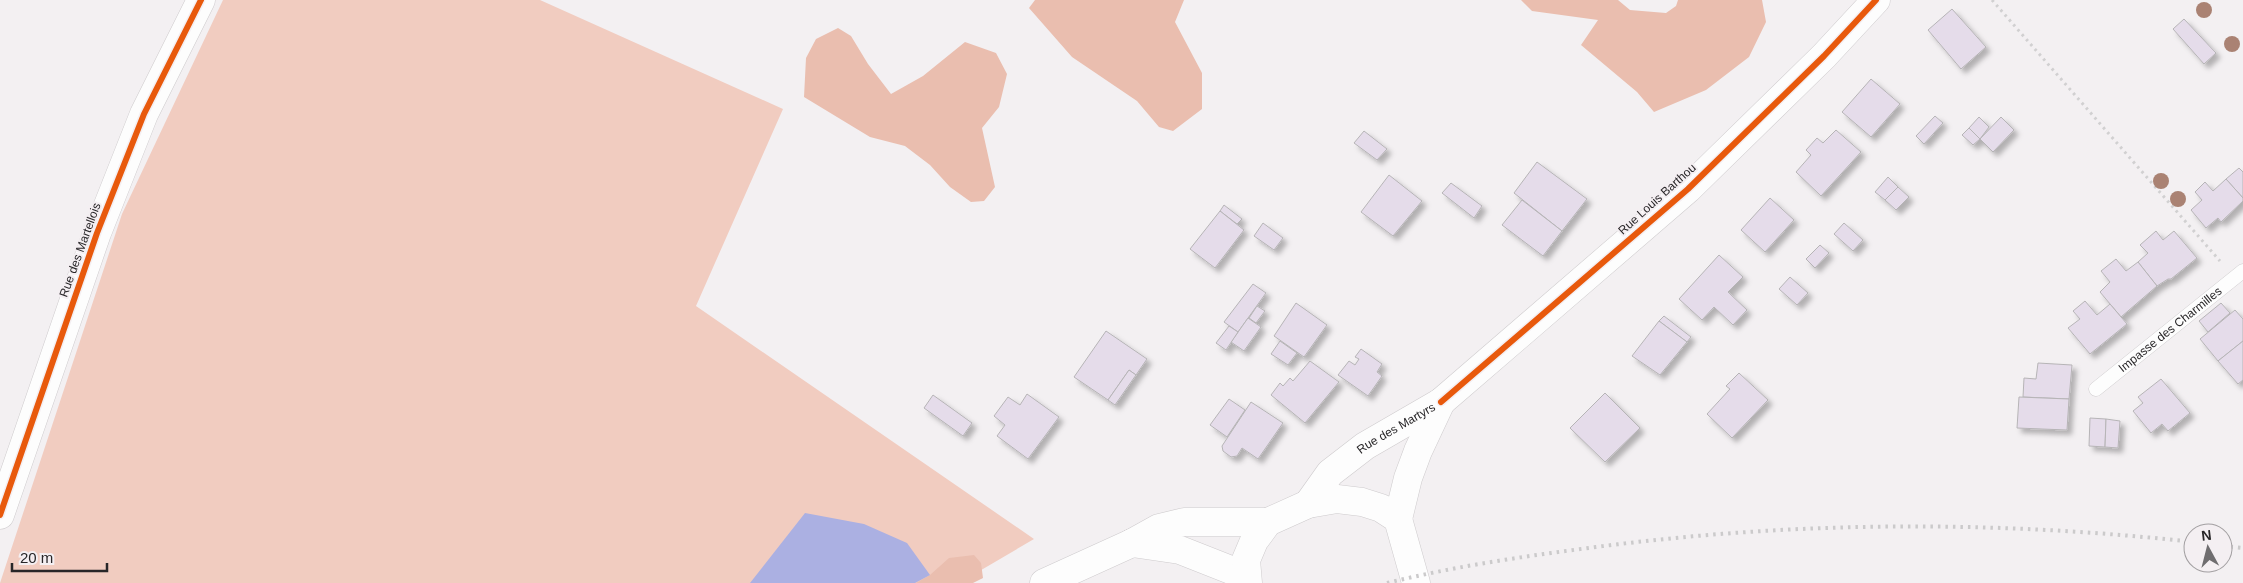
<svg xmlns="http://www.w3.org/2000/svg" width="2243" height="583" font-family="Helvetica,sans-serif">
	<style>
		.green { fill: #f1ccc0 }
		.forest { fill: #eabeaf }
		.water { fill: #abb0e2 }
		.building { fill: #e5dcea; stroke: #b6b4b6; filter: url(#shadow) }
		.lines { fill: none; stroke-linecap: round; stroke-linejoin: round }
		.service-casing { stroke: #cecbcd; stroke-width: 15 }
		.minor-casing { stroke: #cecbcd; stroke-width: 29 }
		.secondary-casing { stroke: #cecbcd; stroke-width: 29 }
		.primary-casing { stroke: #cecbcd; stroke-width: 29 }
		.path { stroke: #d1d0d1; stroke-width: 3; stroke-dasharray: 2.5 4; stroke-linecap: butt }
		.service { stroke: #fdfdfd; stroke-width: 14 }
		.minor { stroke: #fdfdfd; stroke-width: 28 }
		.secondary { stroke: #fdfdfd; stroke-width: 28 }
		.primary { stroke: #fdfdfd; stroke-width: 28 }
		.rail { stroke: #cbcacb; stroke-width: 4; stroke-dasharray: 2.5 5; stroke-linecap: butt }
		.cycleway-casing { stroke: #f4eff2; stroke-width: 9 }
		.cycleway { stroke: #e8590c; stroke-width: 6 }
		.tree { fill: #aa8273 }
		.labels { text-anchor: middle; stroke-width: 4; stroke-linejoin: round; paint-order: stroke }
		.street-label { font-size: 12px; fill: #282628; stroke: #f4eff2 }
	</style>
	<defs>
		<filter id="shadow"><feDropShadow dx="4.5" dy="4.5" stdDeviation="2.5" flood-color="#0004"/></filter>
	</defs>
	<rect width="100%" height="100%" fill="#f3f0f2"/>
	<path class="green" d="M223 0H540L783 109 696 306 1034 539 959 583H0L122 214Z"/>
	<g class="forest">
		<path d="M1035 0H1184L1175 22 1202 73V109L1173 131 1159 127 1137 101 1072 57 1029 8Z"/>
		<path d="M1521 0H1618L1630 10 1666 13 1676 6 1678 0H1762L1766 22 1749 57 1706 90 1654 112 1637 92 1581 45 1598 20 1532 11Z"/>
		<path d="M838 28 851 36 868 64 891 94 923 76 965 42 996 53 1007 74 999 107 982 128 995 187 984 201 971 202 950 187 930 165 905 146 870 137 804 97 806 58 816 39Z"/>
		<path d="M974 555 981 563 983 578 973 583H916L930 575 949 558Z"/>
	</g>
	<path class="water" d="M805 513 864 524 907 543 930 575 915 583H750Z"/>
	<g class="building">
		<path d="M1952 9 1986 47 1961 69 1928 30Z"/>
		<path d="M2184 19 2216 53 2204 64 2173 29Z"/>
		<path d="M1871 79 1900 104 1871 137 1842 112Z"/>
		<path d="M1935 116 1943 123 1924 144 1916 136Z"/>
		<path d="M1979 117 1989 127 1980 139 1969 128Z"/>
		<path d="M2001 117 2014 130 1993 152 1980 139Z"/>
		<path d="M1969 128 1980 139 1973 145 1962 135Z"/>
		<path d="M1836 130 1861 152 1821 196 1796 172 1811 155 1806 150 1817 138 1823 143Z"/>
		<path d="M1364 131 1387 149 1377 160 1354 143Z"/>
		<path d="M1537 162 1587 199 1562 231 1514 193Z"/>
		<path d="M2239 168 2243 172V198L2226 179Z"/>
		<path d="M1389 175 1422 201 1393 236 1361 212Z"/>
		<path d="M1888 177 1898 187 1885 200 1875 192Z"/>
		<path d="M2226 179 2243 198V201L2221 222 2218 218 2206 228 2191 210 2202 200 2195 192 2205 182 2213 191Z"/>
		<path d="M1451 183 1482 206 1474 218 1442 193Z"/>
		<path d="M1898 187 1909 197 1896 210 1885 200Z"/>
		<path d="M1770 198 1794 220 1765 252 1741 230Z"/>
		<path d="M1522 200 1562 231 1543 256 1502 225Z"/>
		<path d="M1224 205 1242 219 1237 224 1220 211Z"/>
		<path d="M1220 211 1244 230 1215 268 1190 249Z"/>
		<path d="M1263 223 1283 238 1274 250 1254 236Z"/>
		<path d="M1844 223 1863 240 1853 251 1834 234Z"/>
		<path d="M2156 231 2163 240 2174 231 2197 258 2171 279H2168L2157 286 2138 262 2148 253 2140 245Z"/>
		<path d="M1820 245 1829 253 1815 268 1806 259Z"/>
		<path d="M1719 255 1743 277 1728 292 1747 310 1733 325 1714 307 1702 320 1679 299Z"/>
		<path d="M2116 259 2126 271 2138 262 2157 286 2121 317 2100 292 2110 282 2101 271Z"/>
		<path d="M1790 277 1808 293 1797 305 1779 289Z"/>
		<path d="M1253 284 1266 293 1238 332 1224 322Z"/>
		<path d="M2085 301 2097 315 2110 304 2127 324 2090 354 2068 328 2080 319 2073 311Z"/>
		<path d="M1296 303 1327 325 1304 357 1274 336Z"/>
		<path d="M2221 303 2230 313 2208 332 2199 321Z"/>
		<path d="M1257 306 1265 311 1256 323 1249 318Z"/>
		<path d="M2235 310 2243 319V341L2218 361 2200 339Z"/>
		<path d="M1664 316 1691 337 1687 342 1659 321Z"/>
		<path d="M1248 318 1261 327 1244 351 1231 342Z"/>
		<path d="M1659 321 1687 342 1660 375 1632 356Z"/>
		<path d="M1229 326 1238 332 1226 350 1216 343Z"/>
		<path d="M1106 331 1147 359 1136 375 1129 370 1108 400 1074 377Z"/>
		<path d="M1280 341 1297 353 1288 365 1271 354Z"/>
		<path d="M2243 341V380L2238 384 2218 361Z"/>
		<path d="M1361 349 1382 364 1377 372 1382 376 1368 396 1338 375 1349 361 1355 365 1359 359 1355 357Z"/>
		<path d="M1310 361 1339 382 1305 423 1271 395 1280 383 1283 386 1290 378 1293 381Z"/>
		<path d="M2038 363 2072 365 2069 399 2023 397 2024 378 2036 379Z"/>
		<path d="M1129 370 1136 375 1115 405 1108 400Z"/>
		<path d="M1739 373 1768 400 1732 438 1707 414 1730 389 1726 386Z"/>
		<path d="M2161 379 2190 413 2168 431 2162 424 2151 433 2133 411 2143 403 2138 397Z"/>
		<path d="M1605 393 1640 428 1605 462 1570 428Z"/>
		<path d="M1027 394 1059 417 1028 459 997 436 1005 425 994 416 1008 397 1020 405Z"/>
		<path d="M933 395 972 423 963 436 924 408Z"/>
		<path d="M2019 397 2069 399 2067 430 2017 428Z"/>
		<path d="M1229 399 1245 410 1227 437 1210 425Z"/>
		<path d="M1251 402 1283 423 1258 459 1242 448 1237 456 1231 457 1223 451 1222 446Z"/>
		<path d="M2090 418 2106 419 2105 447 2089 446Z"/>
		<path d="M2106 419 2120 421 2118 448 2105 447Z"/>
	</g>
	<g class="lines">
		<defs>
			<g id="service">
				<path id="s1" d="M2096 389 2243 271"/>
			</g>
			<path id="minor" d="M0 515 97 233 144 114 201 0"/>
			<g id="secondary">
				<path id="s2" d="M1308 504 1330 473 1365 446 1441 402 1688 189 1824 56 1876 0"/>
				<path d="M1398 519 1408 478 1418 451 1441 402"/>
				<path d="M1132 543 1159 528 1184 522H1268"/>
				<path d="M1132 543 1180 550 1246 576"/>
				<path d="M1248 583 1246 560 1254 541 1268 522 1308 504 1337 499 1362 502 1381 508 1398 519 1416 583"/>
			</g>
			<path id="primary" d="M1044 583 1132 543"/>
		</defs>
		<use href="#service" class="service-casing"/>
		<use href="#minor" class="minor-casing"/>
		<use href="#secondary" class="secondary-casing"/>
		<use href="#primary" class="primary-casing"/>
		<path class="path" d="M1992 0 2220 261"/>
		<use href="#service" class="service"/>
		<use href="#minor" class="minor"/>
		<use href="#secondary" class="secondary"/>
		<use href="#primary" class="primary"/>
		<g class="rail">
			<path d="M2223 546 2243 548"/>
			<path d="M1387 583C1456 566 1526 556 1596 547 1795 521 1994 520 2193 542"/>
		</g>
		<defs>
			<g id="cycleway">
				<path d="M1441 402 1688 189 1824 56 1876 0"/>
				<path d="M0 515 97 233 144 114 201 0"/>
			</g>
		</defs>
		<use href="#cycleway" class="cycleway-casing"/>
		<use href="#cycleway" class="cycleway"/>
	</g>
	<g class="tree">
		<circle cx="2204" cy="10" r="8"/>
		<circle cx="2232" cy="44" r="8"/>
		<circle cx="2161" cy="181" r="8"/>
		<circle cx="2178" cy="199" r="8"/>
	</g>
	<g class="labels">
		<g class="street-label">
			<text transform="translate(1657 199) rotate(-42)" y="4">Rue Louis Barthou</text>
			<text transform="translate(80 250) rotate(-70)" y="4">Rue des Martellois</text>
			<text dy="4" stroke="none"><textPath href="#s1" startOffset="95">Impasse des Charmilles</textPath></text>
			<text dy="4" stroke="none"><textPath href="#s2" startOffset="118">Rue des Martyrs</textPath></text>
		</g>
	</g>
	<g transform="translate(2208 548) rotate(353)"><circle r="24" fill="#f4eff2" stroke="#a29fa1"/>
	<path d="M0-4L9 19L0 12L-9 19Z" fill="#6f6d6f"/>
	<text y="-8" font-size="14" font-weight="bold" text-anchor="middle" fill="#282628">N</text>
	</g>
	<path d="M12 563v8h95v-8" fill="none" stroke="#282628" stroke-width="2.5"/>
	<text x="20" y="563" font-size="15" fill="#282628" stroke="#f4eff2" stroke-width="4" paint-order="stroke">20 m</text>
</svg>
